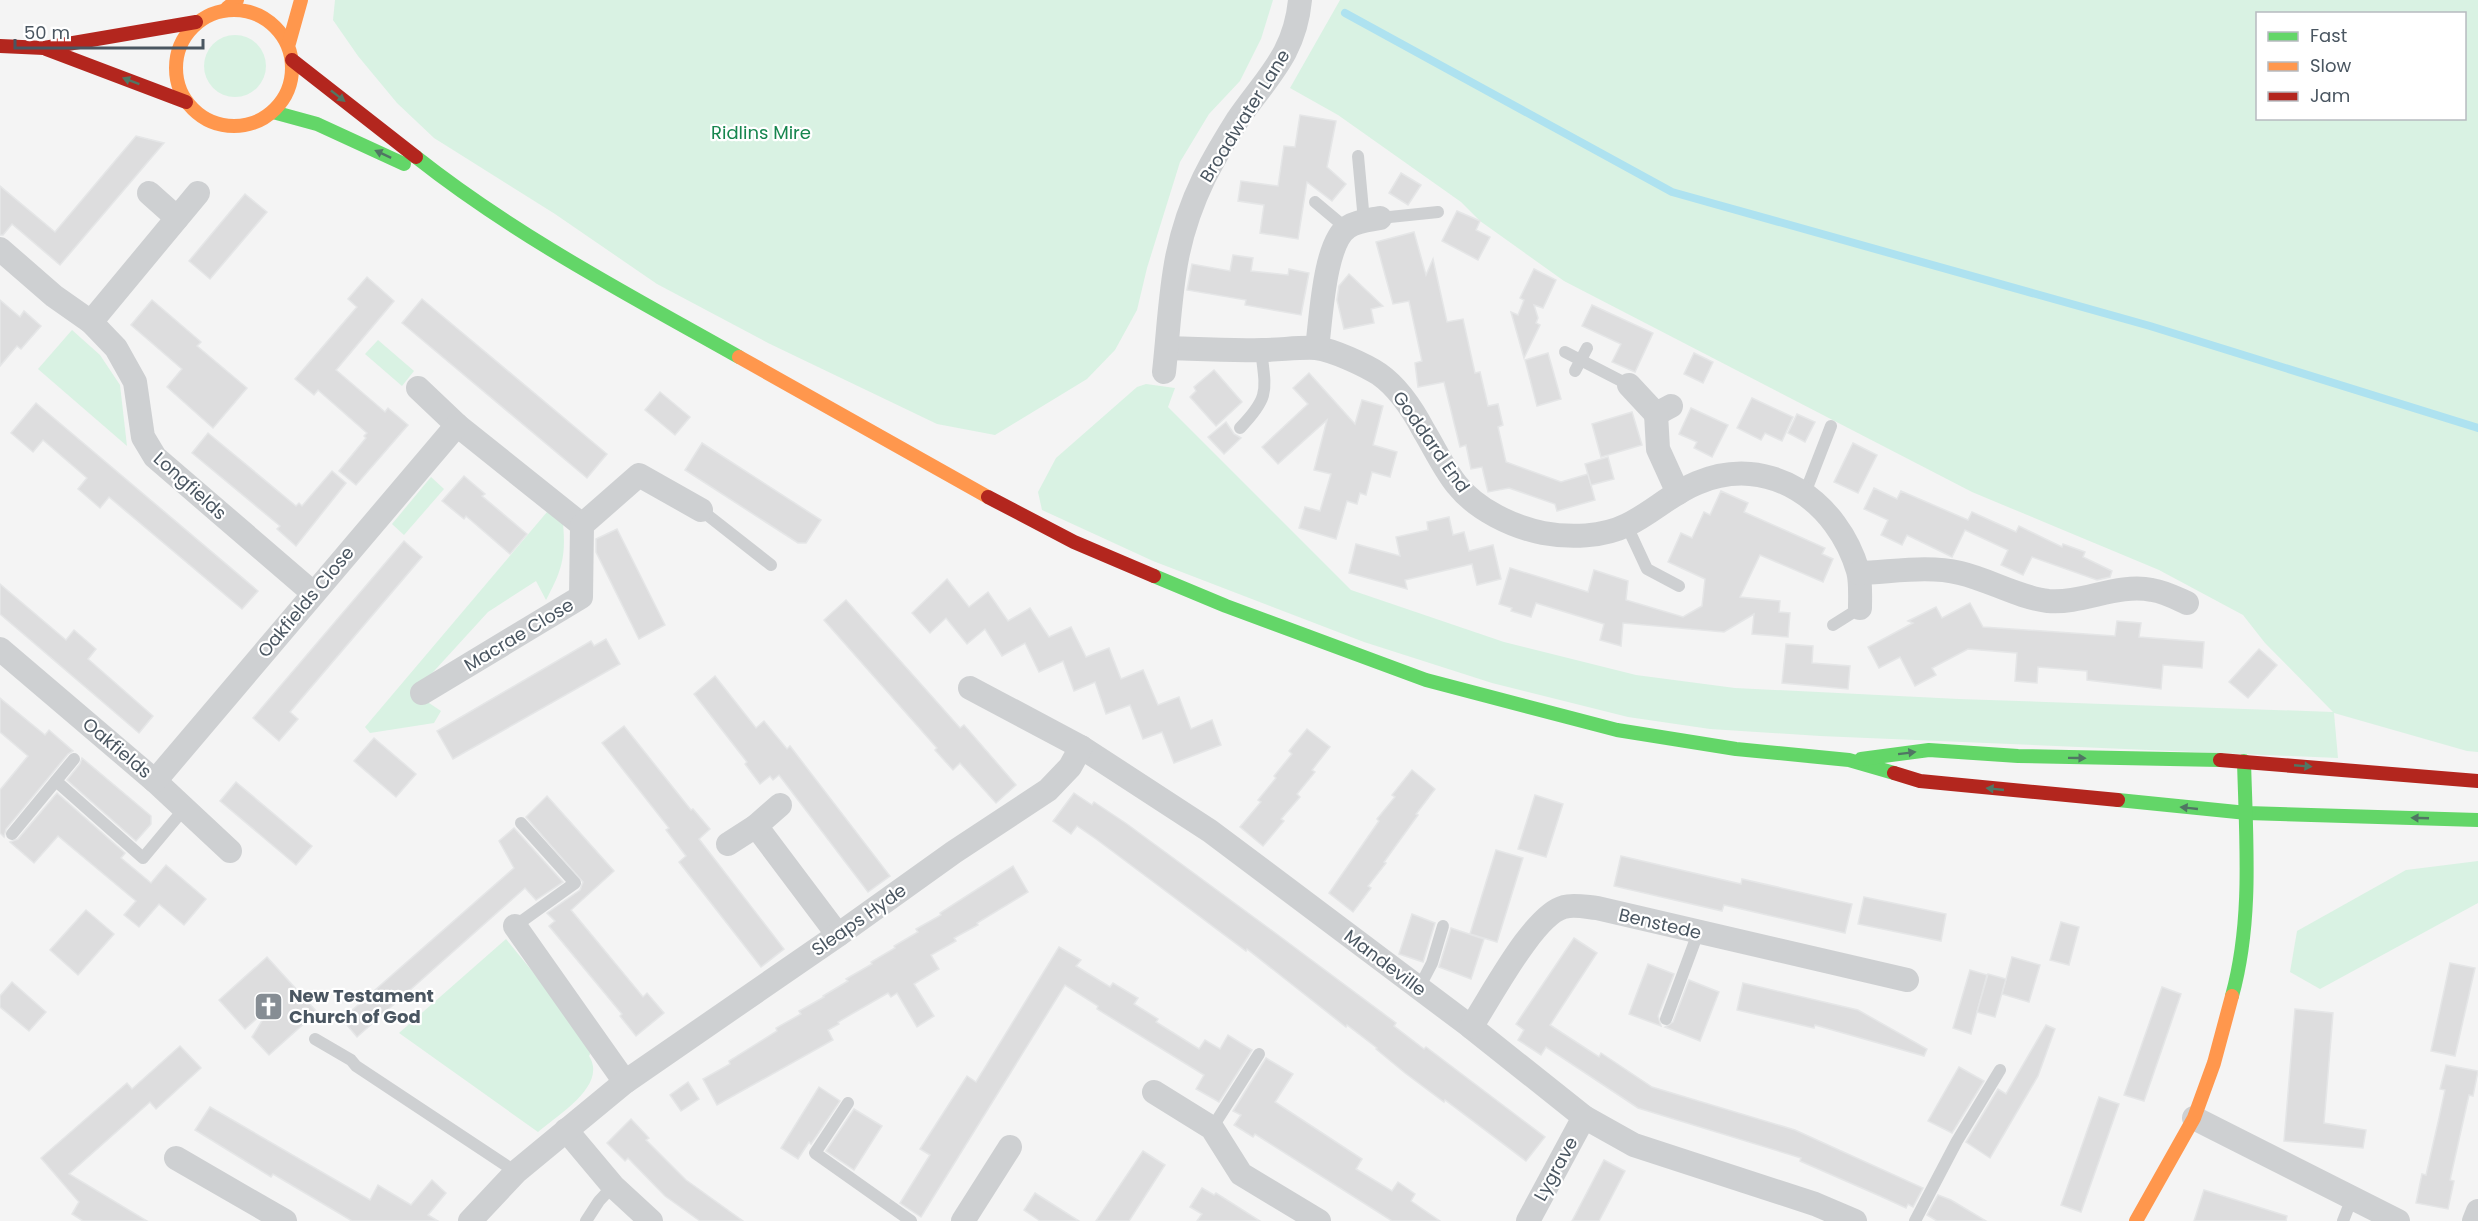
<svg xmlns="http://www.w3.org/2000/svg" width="2478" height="1221" font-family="Poppins,sans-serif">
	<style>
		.green { fill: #d9f2e3; fill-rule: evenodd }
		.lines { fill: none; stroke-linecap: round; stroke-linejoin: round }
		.stream { stroke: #aee2f0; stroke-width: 8 }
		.building { fill: #ddddde; stroke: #e5e6e7; stroke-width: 1.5 }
		.lane { stroke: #ced0d2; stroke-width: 12 }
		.street { stroke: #ced0d2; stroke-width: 24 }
		.fast { stroke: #63d668; stroke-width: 14 }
		.slow { stroke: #ff974d; stroke-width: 14 }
		.jam { stroke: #b3261e; stroke-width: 14 }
		.oneway { fill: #507663 }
		.labels { text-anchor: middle; stroke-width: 4.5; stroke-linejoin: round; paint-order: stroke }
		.street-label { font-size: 18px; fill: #4a5661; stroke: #fff }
		.park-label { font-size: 18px; fill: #17864f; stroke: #fff }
		.poi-label { font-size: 18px; font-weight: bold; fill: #4a5661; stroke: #fff; text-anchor: start }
	</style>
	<rect width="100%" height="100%" fill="#f4f4f4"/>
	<g class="green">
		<path d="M335 0H1273L1261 39 1240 81 1209 114 1180 162 1147 268 1137 310 1115 350 1087 379 995 435 937 424 768 343 657 284 555 214 434 138 397 103 358 56 333 20Z"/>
		<path d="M1340 0H2478V752L2467 751 2334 713 2338 758 1820 736 1710 729 1628 717 1492 683 1364 642 1153 561 1042 510 1038 492 1056 458 1137 387 1146 384 1175 388 1168 407 1351 590 1504 642 1636 675 1735 688 1959 699 2333 712 2265 643 2243 615 2159 570 1972 492 1564 281 1480 221 1461 202 1338 115 1290 88ZM2258 14H2464V118H2258Z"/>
		<circle cx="235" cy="66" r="31"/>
		<path d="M72 330 100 355 120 385 127 446 38 369Z"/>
		<path d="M378 340 414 371 402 386 365 354Z"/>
		<path d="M431 477 444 489 404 535 392 524Z"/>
		<path d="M547 512 563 523C566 557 562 570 546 600L536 581 488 612 414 693 441 711 434 723 370 733 365 727Z"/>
		<path d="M2478 861V903L2320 989 2290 972 2297 931 2406 870Z"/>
		<path d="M506 939 594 1047 589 1056C608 1085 558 1115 538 1132L399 1033Z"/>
	</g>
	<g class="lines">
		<path class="stream" d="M1345 13 1672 192 2150 326 2478 428"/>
	</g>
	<g class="building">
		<path d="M1300 115 1336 121 1327 167 1346 184 1332 201 1307 182 1298 239 1260 233 1264 205 1238 201 1241 181 1278 186 1284 146 1295 147Z"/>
		<path d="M136 136 164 143 60 265 12 224 3 235H0V186L55 232Z"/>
		<path d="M1401 173 1421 185 1408 205 1389 193Z"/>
		<path d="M245 194 267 212 210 279 189 261Z"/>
		<path d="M1457 211 1480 221 1476 230 1490 237 1478 260 1442 241Z"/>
		<path d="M1414 232 1426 275 1433 259 1447 322 1463 319 1475 373 1480 372 1488 406 1498 404 1503 425 1498 427 1506 462 1561 482 1588 474 1595 500 1557 511 1555 504 1509 488 1488 492 1482 467 1471 469 1466 445 1460 447 1444 382 1418 387 1415 363 1422 361 1409 301 1393 304 1376 242Z"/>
		<path d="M1233 255 1253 258 1251 271 1288 275 1289 269 1309 273 1301 315 1245 305 1246 300 1187 290 1192 264 1230 271Z"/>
		<path d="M1534 269 1556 280 1543 308 1534 305 1538 318 1536 323 1540 325 1524 358 1511 312 1518 315 1524 300 1520 298Z"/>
		<path d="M1349 274 1383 306 1371 309 1374 323 1344 329 1337 300 1339 286Z"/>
		<path d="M367 277 394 301 336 370 385 412 388 408 408 425 356 485 339 471 366 438 364 436 367 433 318 390 314 395 295 379 357 307 348 299Z"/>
		<path d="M422 299 607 454 587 478 402 323Z"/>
		<path d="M0 300 20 317 24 311 41 326 21 349 17 346 0 366Z"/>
		<path d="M152 300 201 342 197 346 247 388 213 428 167 387 182 369 131 325Z"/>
		<path d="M1592 305 1653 333 1635 372 1612 362 1621 344 1582 326Z"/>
		<path d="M1548 353 1561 399 1537 406 1525 360Z"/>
		<path d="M1694 353 1713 362 1703 383 1684 374Z"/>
		<path d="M1214 370 1242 402 1216 426 1190 397 1196 391 1194 387Z"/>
		<path d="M1309 373 1355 424 1362 400 1383 406 1373 445 1397 452 1390 477 1372 472 1366 495 1360 493 1357 504 1347 501 1336 539 1299 528 1305 507 1320 511 1331 474 1314 470 1327 420 1278 464 1262 447 1308 404 1293 388Z"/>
		<path d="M660 392 690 417 675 435 645 410Z"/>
		<path d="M1752 398 1793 417 1782 441 1765 433 1761 440 1737 428Z"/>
		<path d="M36 403 258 591 242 609 109 497 100 508 78 489 87 478 43 440 33 452 11 433Z"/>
		<path d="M1691 408 1728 425 1712 457 1694 448 1697 442 1679 434Z"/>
		<path d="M1632 412 1642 445 1601 457 1592 424Z"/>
		<path d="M1797 414 1815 422 1805 442 1788 433Z"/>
		<path d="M1226 422 1234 434 1241 438 1224 454 1208 437Z"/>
		<path d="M208 433 296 506 299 503 302 506 332 471 346 483 296 546 277 529 280 526 192 453Z"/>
		<path d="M702 443 821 520 806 543H798L685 470Z"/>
		<path d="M1853 443 1877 455 1858 493 1834 482Z"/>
		<path d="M1608 457 1614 479 1591 485 1585 464Z"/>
		<path d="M464 476 485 494 482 496 527 534 510 554 466 516 464 519 442 501Z"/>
		<path d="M1874 488 1897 499 1901 491 1968 520 1972 512 2016 532 2019 526 2062 547 2063 544 2085 552 2083 557 2112 571 2110 577 2097 580 2032 557 2023 575 2001 565 2008 550 1965 530 1952 557 1907 535 1902 545 1881 535 1888 520 1864 509Z"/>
		<path d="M1721 491 1748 503 1744 512 1825 548 1822 554 1833 559 1823 582 1760 555 1740 597 1780 601 1779 612 1790 613 1788 637 1752 634 1754 614 1724 632 1623 623 1621 646 1600 640 1604 624 1536 603 1531 617 1511 611 1512 608 1499 604 1510 568 1588 592 1594 570 1628 581 1626 600 1683 617 1702 606 1705 579 1668 562 1681 533 1692 538 1704 512 1710 515Z"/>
		<path d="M1449 517 1453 535 1464 532 1469 551 1493 545 1501 579 1477 585 1472 564 1405 580 1407 589 1349 573 1356 544 1400 556 1396 537 1428 530 1427 522Z"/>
		<path d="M617 529 665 625 639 639 596 552V539Z"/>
		<path d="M404 541 422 557 290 712 298 719 279 741 253 718Z"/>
		<path d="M947 579 969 607 988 592 1008 621 1030 608 1049 637 1071 627 1086 657 1109 648 1121 679 1143 670 1158 705 1179 697 1191 729 1212 720 1221 745 1174 763 1162 732 1143 739 1130 705 1106 714 1095 682 1074 691 1063 661 1039 672 1025 643 1002 656 985 629 967 644 946 618 930 633 912 613Z"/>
		<path d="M0 584 66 640 74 630 96 649 88 659 153 716 139 733 0 614Z"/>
		<path d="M846 600 960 728 964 725 1016 785 996 803 960 763 953 770 935 750 937 748 824 620Z"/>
		<path d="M1970 603 1983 627 2115 636 2117 621 2141 623 2139 637 2204 642 2202 668 2163 665 2161 689 2087 680V671L2038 667 2037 683 2015 681 2017 653 1968 649 1932 668 1936 675 1915 686 1900 657 1879 668 1868 647 1913 623 1908 621 1936 607 1942 618Z"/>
		<path d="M606 639 620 664 453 759 437 731 591 641 594 646Z"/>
		<path d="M1786 644 1813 646 1812 663 1850 666 1848 689 1782 683Z"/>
		<path d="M2259 649 2277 665 2248 698 2229 682Z"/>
		<path d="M715 676 756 728 764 721 787 749 790 746 890 876 868 892 779 775 773 780 770 776 760 784 745 764 747 762 694 694Z"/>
		<path d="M0 698 45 735 49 730 73 751 68 754 6 829 4 837 0 833V790L28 756 0 732Z"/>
		<path d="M624 726 691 810 693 809 710 829 699 839 784 949 761 967 679 862 686 856 666 830 669 828 602 743Z"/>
		<path d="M1307 729 1330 747 1312 770 1315 772 1297 794 1300 797 1281 819 1284 821 1263 846 1240 827 1261 802 1258 800 1276 778 1274 776 1292 754 1289 751Z"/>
		<path d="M374 738 416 774 396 797 354 761Z"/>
		<path d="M82 758 151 816V824L136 841 67 780 80 764Z"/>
		<path d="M1412 770 1435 789 1416 814 1418 815 1384 862 1386 863 1368 886 1371 888 1353 912 1329 893 1379 821 1377 819 1395 797 1392 795Z"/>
		<path d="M236 782 312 846 296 865 220 801Z"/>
		<path d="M57 793 125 853 121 858 151 883 166 865 206 899 184 925 159 904 139 927 124 915 136 901 58 836 34 863 10 842 18 839Z"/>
		<path d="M1074 793 1092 805 1094 802 1127 824 1278 935 1396 1023 1394 1026 1424 1049 1426 1047 1545 1137 1526 1161 1445 1100 1444 1102 1405 1073 1376 1049 1377 1048 1347 1025 1346 1027 1247 949 1246 951 1096 839 1077 826 1071 834 1053 821Z"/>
		<path d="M1535 795 1563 804 1546 857 1518 849Z"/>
		<path d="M547 796 614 871 571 910 643 997 647 993 664 1013 636 1036 620 1016 622 1014 549 926 555 921 547 913 580 890 583 882 526 817Z"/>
		<path d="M514 828 563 882 536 900 525 888 357 1037 342 1019 514 868 499 841Z"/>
		<path d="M1496 850 1523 858 1497 942 1470 934Z"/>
		<path d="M1621 856 1741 884 1742 879 1852 904 1845 933 1724 905 1722 911 1614 886Z"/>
		<path d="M1013 866 1028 892 977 923 978 925 954 938 956 941 931 955 939 969 914 984 934 1016 917 1027 897 993 891 997 888 993 838 1022 839 1024 828 1030 833 1040 717 1105 703 1079 730 1064 729 1061 777 1031 776 1028 801 1014 799 1011 824 997 823 996 848 981 846 979 872 964 871 962 895 948 894 946 918 932 916 929 941 915 940 913Z"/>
		<path d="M1864 897 1946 914 1941 941 1858 924Z"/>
		<path d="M86 910 114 934 78 975 50 950Z"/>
		<path d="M1412 914 1435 923 1423 962 1399 954Z"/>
		<path d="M2061 922 2079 927 2069 965 2050 960Z"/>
		<path d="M1451 928 1484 939 1471 979 1439 967Z"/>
		<path d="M1574 938 1597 953 1550 1025 1599 1057 1601 1053 1652 1087 1795 1130 1923 1188 1913 1207 1908 1204 1906 1208 1880 1196 1800 1161 1801 1158 1638 1108 1546 1047 1541 1055 1518 1040 1524 1030 1516 1024Z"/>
		<path d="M1059 947 1081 960 1076 966 1110 987 1113 983 1138 998 1134 1004 1158 1019 1156 1022 1199 1049 1205 1040 1220 1049 1228 1035 1252 1050 1219 1102 1196 1089 1204 1075 1097 1009 1098 1006 1065 985 921 1217 900 1203 930 1155 920 1149 967 1076 976 1082Z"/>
		<path d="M267 957 317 1012 269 1055 252 1037 271 1006 245 1029 219 1000Z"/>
		<path d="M2012 957 2040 965 2029 1002 2002 994Z"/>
		<path d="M2450 963 2475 968 2455 1056 2431 1051Z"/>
		<path d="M1648 964 1674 974 1658 1016 1661 1026 1629 1014Z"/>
		<path d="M1970 970 1987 975 1971 1034 1953 1028Z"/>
		<path d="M1988 974 2006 979 1995 1017 1977 1012Z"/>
		<path d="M1689 980 1719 992 1700 1041 1665 1027 1673 1022Z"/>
		<path d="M12 982 46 1012 29 1031 0 1007V996Z"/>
		<path d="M1743 983 1858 1010 1927 1049 1924 1056 1815 1025 1814 1028 1737 1010Z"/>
		<path d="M2162 987 2181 994 2144 1101 2124 1095Z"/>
		<path d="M2295 1009 2333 1013 2324 1123 2366 1130 2363 1148 2284 1141Z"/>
		<path d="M2046 1025 2055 1029 2038 1076 1990 1158 1966 1142 1998 1089 2006 1094Z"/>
		<path d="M180 1046 201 1068 156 1109 150 1102 69 1174 147 1221H83L72 1214 79 1202 41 1158 127 1083 132 1089Z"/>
		<path d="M1266 1058 1293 1074 1275 1102 1362 1159 1356 1169 1392 1191 1398 1182 1415 1194 1411 1201 1440 1221H1392L1255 1134 1253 1137 1234 1125 1241 1115 1233 1111Z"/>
		<path d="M2446 1065 2478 1071 2473 1096 2469 1095 2450 1180 2454 1181 2448 1209 2416 1203 2422 1174 2426 1175 2439 1118 2445 1090 2440 1089Z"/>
		<path d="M1959 1067 1984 1081 1952 1133 1928 1121Z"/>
		<path d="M688 1082 699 1099 681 1111 670 1095Z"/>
		<path d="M819 1087 840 1101 811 1144 809 1142 798 1159 781 1148Z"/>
		<path d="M2099 1097 2119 1104 2081 1212 2061 1205Z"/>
		<path d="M210 1107 370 1200 378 1185 411 1205 432 1180 446 1193 428 1215 438 1221H352L273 1174 271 1177 195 1130Z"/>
		<path d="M854 1109 882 1126 854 1170 826 1151Z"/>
		<path d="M631 1119 649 1138 646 1140 686 1180 743 1221H700L665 1196 628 1158 625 1161 607 1143Z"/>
		<path d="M1143 1151 1165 1165 1129 1221H1096Z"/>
		<path d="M1604 1160 1625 1171 1599 1221H1572Z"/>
		<path d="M1202 1188 1214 1195 1216 1193 1260 1221H1197L1202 1214 1190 1207Z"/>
		<path d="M2204 1190 2287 1216 2286 1221H2194Z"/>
		<path d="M1035 1193 1079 1221H1040L1024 1210Z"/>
		<path d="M1938 1195 1951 1200 1986 1221H1937L1927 1215Z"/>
	</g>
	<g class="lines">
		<g class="lane">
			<path d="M1358 156 1364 221"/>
			<path d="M1315 202 1346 228"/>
			<path d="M1380 218 1438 212"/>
			<path d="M1565 352 1629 385"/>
			<path d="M1575 371 1587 348"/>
			<path d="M1240 428C1270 397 1266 391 1261 350"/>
			<path d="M1805 493 1831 426"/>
			<path d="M701 510 771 565"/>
			<path d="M1627 526 1647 569 1679 586"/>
			<path d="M1833 625 1860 608"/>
			<path d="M56 781 143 858 184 809"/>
			<path d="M12 834 74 759"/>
			<path d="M515 926 575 883 521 823"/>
			<path d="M1419 988 1432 963 1443 926"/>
			<path d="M1666 1019 1698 933"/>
			<path d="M315 1039 351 1060 356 1066 516 1172"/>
			<path d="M848 1103 815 1153 911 1221"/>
			<path d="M1212 1128 1259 1054"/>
			<path d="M586 1221 599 1201 613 1186"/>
			<path d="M1915 1221 1957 1141 2000 1070"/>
			<path d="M2343 1221 2352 1198"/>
		</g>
		<g class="street">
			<path d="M149 193 177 218"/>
			<path d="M0 249 54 296 91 322 116 348 135 382 143 437 155 457 313 593"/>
			<path d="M91 322 198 193"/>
			<path d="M1167 348C1198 349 1230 351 1262 350 1280 350 1299 347 1316 348 1333 350 1365 365 1379 374 1399 388 1413 410 1424 431 1435 449 1444 469 1457 485 1477 510 1513 527 1543 533 1570 538 1603 537 1627 525 1652 513 1672 493 1697 483 1770 452 1838 502 1858 571 1861 582 1860 596 1860 608"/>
			<path d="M1317 348C1321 320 1324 242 1348 227 1357 221 1370 220 1380 218"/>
			<path d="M1164 372C1172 298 1170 248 1204 178 1214 158 1226 138 1238 119 1267 77 1295 54 1300 0"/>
			<path d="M1629 385 1656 414 1671 406"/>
			<path d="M418 388 457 425 582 525"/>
			<path d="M1656 414 1658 449 1678 493"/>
			<path d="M1859 573C1892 572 1928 565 1960 573 1990 580 2017 597 2048 601 2083 604 2117 583 2152 590 2165 592 2176 598 2187 603"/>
			<path d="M0 649 155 781 230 851"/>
			<path d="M970 688 1081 747 1210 831 1471 1027 1584 1117 1634 1145 1815 1204 1855 1221"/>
			<path d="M422 693 581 597 582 525 639 475 701 510"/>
			<path d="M155 781 457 425"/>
			<path d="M756 826 838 935"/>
			<path d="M728 844 756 826 780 805"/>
			<path d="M515 926 625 1082"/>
			<path d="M1471 1027C1490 999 1533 915 1564 907 1574 904 1586 907 1597 908L1907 980"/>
			<path d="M1154 1092 1212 1128 1241 1174 1319 1221"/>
			<path d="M2194 1118 2398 1221"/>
			<path d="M566 1130 613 1186 651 1221"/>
			<path d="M176 1158 285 1221"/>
			<path d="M470 1221 516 1172 625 1082 838 935 954 852 1048 790 1070 767 1081 747"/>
			<path d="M963 1221 1010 1147"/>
			<path d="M1528 1221 1584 1117"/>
			<path d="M2474 1221 2478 1211"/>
		</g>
		<g class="fast">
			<path d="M273 112 317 124 404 164"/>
			<path d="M416 157C516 236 629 295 739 357"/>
			<path d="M1154 576 1226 606 1426 680 1617 730 1736 749 1849 760 1894 773"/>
			<path d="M1861 759 1929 750 2018 756 2220 760"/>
			<path d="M2118 800 2247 813 2478 820"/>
			<path d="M2232 996C2253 920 2246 839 2244 761"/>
		</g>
		<g class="slow">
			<path d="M227 8 237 0"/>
			<circle cx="234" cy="68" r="58"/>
			<path d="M289 43 301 0"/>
			<path d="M739 357 988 497"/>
			<path d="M2136 1221 2194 1118 2214 1063 2232 996"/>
		</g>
		<g class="jam">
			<path d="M0 46 44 48 196 22"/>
			<path d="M46 49 186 102"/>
			<path d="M292 60 416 157"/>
			<path d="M988 497 1074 542 1154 576"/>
			<path d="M2220 760 2478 781"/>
			<path d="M1894 773 1920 781 2118 800"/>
		</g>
	</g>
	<defs><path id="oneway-solid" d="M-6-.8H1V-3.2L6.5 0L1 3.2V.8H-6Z" transform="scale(1.5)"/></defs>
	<g class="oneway">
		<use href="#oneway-solid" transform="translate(131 81) rotate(-159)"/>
		<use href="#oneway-solid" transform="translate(338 96) rotate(38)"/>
		<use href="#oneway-solid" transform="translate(383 154) rotate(-155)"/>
		<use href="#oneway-solid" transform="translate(1907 753) rotate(-7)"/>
		<use href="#oneway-solid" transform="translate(2077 758) rotate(1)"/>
		<use href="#oneway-solid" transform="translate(2303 766) rotate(5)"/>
		<use href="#oneway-solid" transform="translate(1995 789) rotate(-174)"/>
		<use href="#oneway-solid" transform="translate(2189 808) rotate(-174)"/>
		<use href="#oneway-solid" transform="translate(2420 818) rotate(-178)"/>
	</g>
	<defs>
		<symbol id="church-square" viewBox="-11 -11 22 22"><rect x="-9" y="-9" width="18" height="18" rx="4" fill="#868d94" stroke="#fff"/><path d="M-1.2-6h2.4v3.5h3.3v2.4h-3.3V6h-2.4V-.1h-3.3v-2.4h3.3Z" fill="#fff"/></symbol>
	</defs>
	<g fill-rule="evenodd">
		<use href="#church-square" x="252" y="990" width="33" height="33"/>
	</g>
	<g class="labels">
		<g class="street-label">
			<text transform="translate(1245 116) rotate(-58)" y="6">Broadwater Lane</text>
			<text transform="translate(1431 442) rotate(55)" y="6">Goddard End</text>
			<text transform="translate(190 486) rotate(42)" y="6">Longfields</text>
			<text transform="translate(306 602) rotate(-50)" y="6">Oakfields Close</text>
			<text transform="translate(519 635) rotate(-31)" y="6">Macrae Close</text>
			<text transform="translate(117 748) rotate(40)" y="6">Oakfields</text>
			<text transform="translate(859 920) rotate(-35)" y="6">Sleaps Hyde</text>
			<text transform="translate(1660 924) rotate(13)" y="6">Benstede</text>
			<text transform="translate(1385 963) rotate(37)" y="6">Mandeville</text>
			<text transform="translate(1556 1169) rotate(-61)" y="6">Lygrave</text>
		</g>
		<g class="park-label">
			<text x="761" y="139">Ridlins Mire</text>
		</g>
		<g class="poi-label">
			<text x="289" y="1002">New Testament<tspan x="289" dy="21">Church of God</tspan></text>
		</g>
	</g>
	<rect x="2256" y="12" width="210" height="108" fill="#ffffff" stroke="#b7bbc0" stroke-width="1.5"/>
	<rect x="2268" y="32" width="30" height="9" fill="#63d668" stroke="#b7bbc0" stroke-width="1.5"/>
	<text x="2310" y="42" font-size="18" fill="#4a5661">Fast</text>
	<rect x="2268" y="62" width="30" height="9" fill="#ff974d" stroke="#b7bbc0" stroke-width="1.5"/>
	<text x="2310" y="72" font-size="18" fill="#4a5661">Slow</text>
	<rect x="2268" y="92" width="30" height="9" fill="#b3261e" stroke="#b7bbc0" stroke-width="1.5"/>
	<text x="2310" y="102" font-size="18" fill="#4a5661">Jam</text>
	<path d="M15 39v9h188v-9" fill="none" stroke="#4a5661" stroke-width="3"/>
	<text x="24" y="39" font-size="18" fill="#4a5661" stroke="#ffffff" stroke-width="4.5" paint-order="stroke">50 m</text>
</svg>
